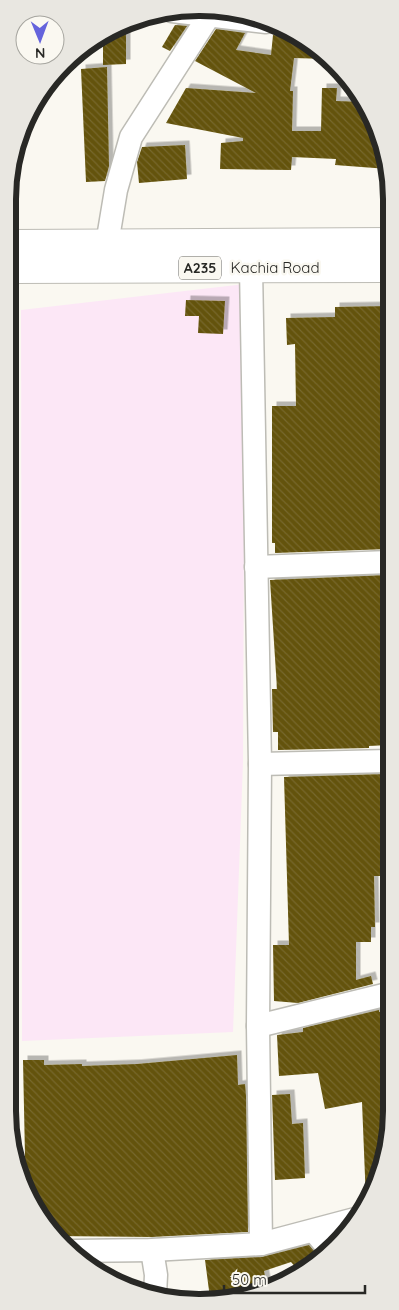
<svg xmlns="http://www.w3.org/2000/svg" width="399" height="1310" font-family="Quicksand,sans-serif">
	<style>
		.commercial { fill: #fce7f6 }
		.building { fill: url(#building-back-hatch); filter: url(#shadow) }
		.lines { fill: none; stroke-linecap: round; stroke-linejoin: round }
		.minor-casing { stroke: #bdbcb5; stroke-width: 25 }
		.highway-casing { stroke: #bdbcb5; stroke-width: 30 }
		.minor { stroke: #fff; stroke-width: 22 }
		.highway { stroke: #fff; stroke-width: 28 }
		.labels { text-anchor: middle; stroke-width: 5; stroke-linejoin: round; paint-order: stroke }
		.shield { fill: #faf8f1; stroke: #676662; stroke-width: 1 }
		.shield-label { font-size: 14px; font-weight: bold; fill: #282825 }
		.street-label { font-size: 15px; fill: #282825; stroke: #faf8f1 }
		.rim { fill: none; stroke: #282825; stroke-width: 6 }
	</style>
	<defs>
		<pattern id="building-back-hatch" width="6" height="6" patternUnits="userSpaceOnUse" patternTransform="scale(1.25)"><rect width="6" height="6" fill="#64530a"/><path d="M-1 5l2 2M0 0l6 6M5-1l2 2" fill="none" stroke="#76682e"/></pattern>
		<filter id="shadow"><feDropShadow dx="4.5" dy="-4.5" stdDeviation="0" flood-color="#0004"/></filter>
	</defs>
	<rect width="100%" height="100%" fill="#faf8f1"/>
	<path class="commercial" d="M245 284 243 762 233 1032 22 1041 21 310Z"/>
	<g class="building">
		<path d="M175 25 187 26 170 51 162 47Z"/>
		<path d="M126 26V64L103 65V36Z"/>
		<path d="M216 29 245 33 236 50 271 55 273 35 302 38 327 59 294 58 290 91H293L292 131H321L322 88H337L336 101 363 102 372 115 388 169 335 165 336 159 292 157 291 170 220 169 221 143 243 141V138L166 123 186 88 256 93 195 61Z"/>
		<path d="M107 67 109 166 105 181 86 182 81 69Z"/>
		<path d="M185 145 187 179 139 183 137 162 142 147Z"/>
		<path d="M186 300 225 301 223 334 198 333 199 316H185Z"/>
		<path d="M390 306 389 332H381L382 390H389V549L275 553V543H272V406H296L295 344 287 345 286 318 335 317V307Z"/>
		<path d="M389 575V745L369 746V748L278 750V732H273L272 689H277L270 580Z"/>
		<path d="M389 774 388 828H385L387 876H374L375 927H371V942H356V980L371 976 373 984 298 1003 274 1001 273 945H289L284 777Z"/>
		<path d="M379 1010V1012L388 1010V1040H385L388 1148 366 1201 362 1102 325 1109 318 1073 279 1076 277 1035 303 1032V1028Z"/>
		<path d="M237 1055 238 1085 245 1084 246 1096 248 1232 152 1237 54 1236 22 1184V1156H25L23 1060H44V1065L82 1064V1066L137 1064Z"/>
		<path d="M290 1094 292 1124 303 1123 305 1178 275 1180 272 1095Z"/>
		<path d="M309 1245 320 1258 316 1263 299 1271 291 1262 264 1271 267 1287 249 1296 210 1298 205 1260 262 1257Z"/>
	</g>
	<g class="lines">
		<defs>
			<g id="minor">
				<path d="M172 11 266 22"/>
				<path d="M107 244 116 190 131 137 212 11"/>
				<path d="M251 268 260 764 258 1026 261 1244"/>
				<path d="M256 567 389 562"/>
				<path d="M260 764 389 761"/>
				<path d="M258 1026 388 994"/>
				<path d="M314 1231 329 1249"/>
				<path d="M152 1250 156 1275 155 1295"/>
				<path d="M73 1251 152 1250 261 1244 359 1218"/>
			</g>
			<g id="highway">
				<path d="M11 244 390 242"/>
				<path d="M11 269 390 268"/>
			</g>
		</defs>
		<use href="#minor" class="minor-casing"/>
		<use href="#highway" class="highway-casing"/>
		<use href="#minor" class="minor"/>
		<use href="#highway" class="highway"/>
	</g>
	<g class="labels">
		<rect class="shield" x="179" y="256.5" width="42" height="23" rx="4"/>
		<g class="shield-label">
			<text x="200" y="273">A235</text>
		</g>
		<g class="street-label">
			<text x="275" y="273">Kachia Road</text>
		</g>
	</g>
	<path d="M0 0H399V1310H0ZM199 16H200A183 183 0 0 1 383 199V1111A183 183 0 0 1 200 1294H199A183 183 0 0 1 16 1111V199A183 183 0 0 1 199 16Z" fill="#e9e7e1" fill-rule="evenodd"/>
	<path class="rim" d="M199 16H200A183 183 0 0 1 383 199V1111A183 183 0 0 1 200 1294H199A183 183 0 0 1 16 1111V199A183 183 0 0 1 199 16Z"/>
	<g transform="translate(40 40) rotate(179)"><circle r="24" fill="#faf8f1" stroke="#a6a59f"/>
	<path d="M0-4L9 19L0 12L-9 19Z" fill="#6463dc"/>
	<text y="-8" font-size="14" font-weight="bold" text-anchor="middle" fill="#282825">N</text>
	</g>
	<path d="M224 1285v8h141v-8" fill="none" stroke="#282825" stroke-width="2.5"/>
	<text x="232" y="1285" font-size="15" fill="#282825" stroke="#faf8f1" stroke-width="4" paint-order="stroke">50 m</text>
</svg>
